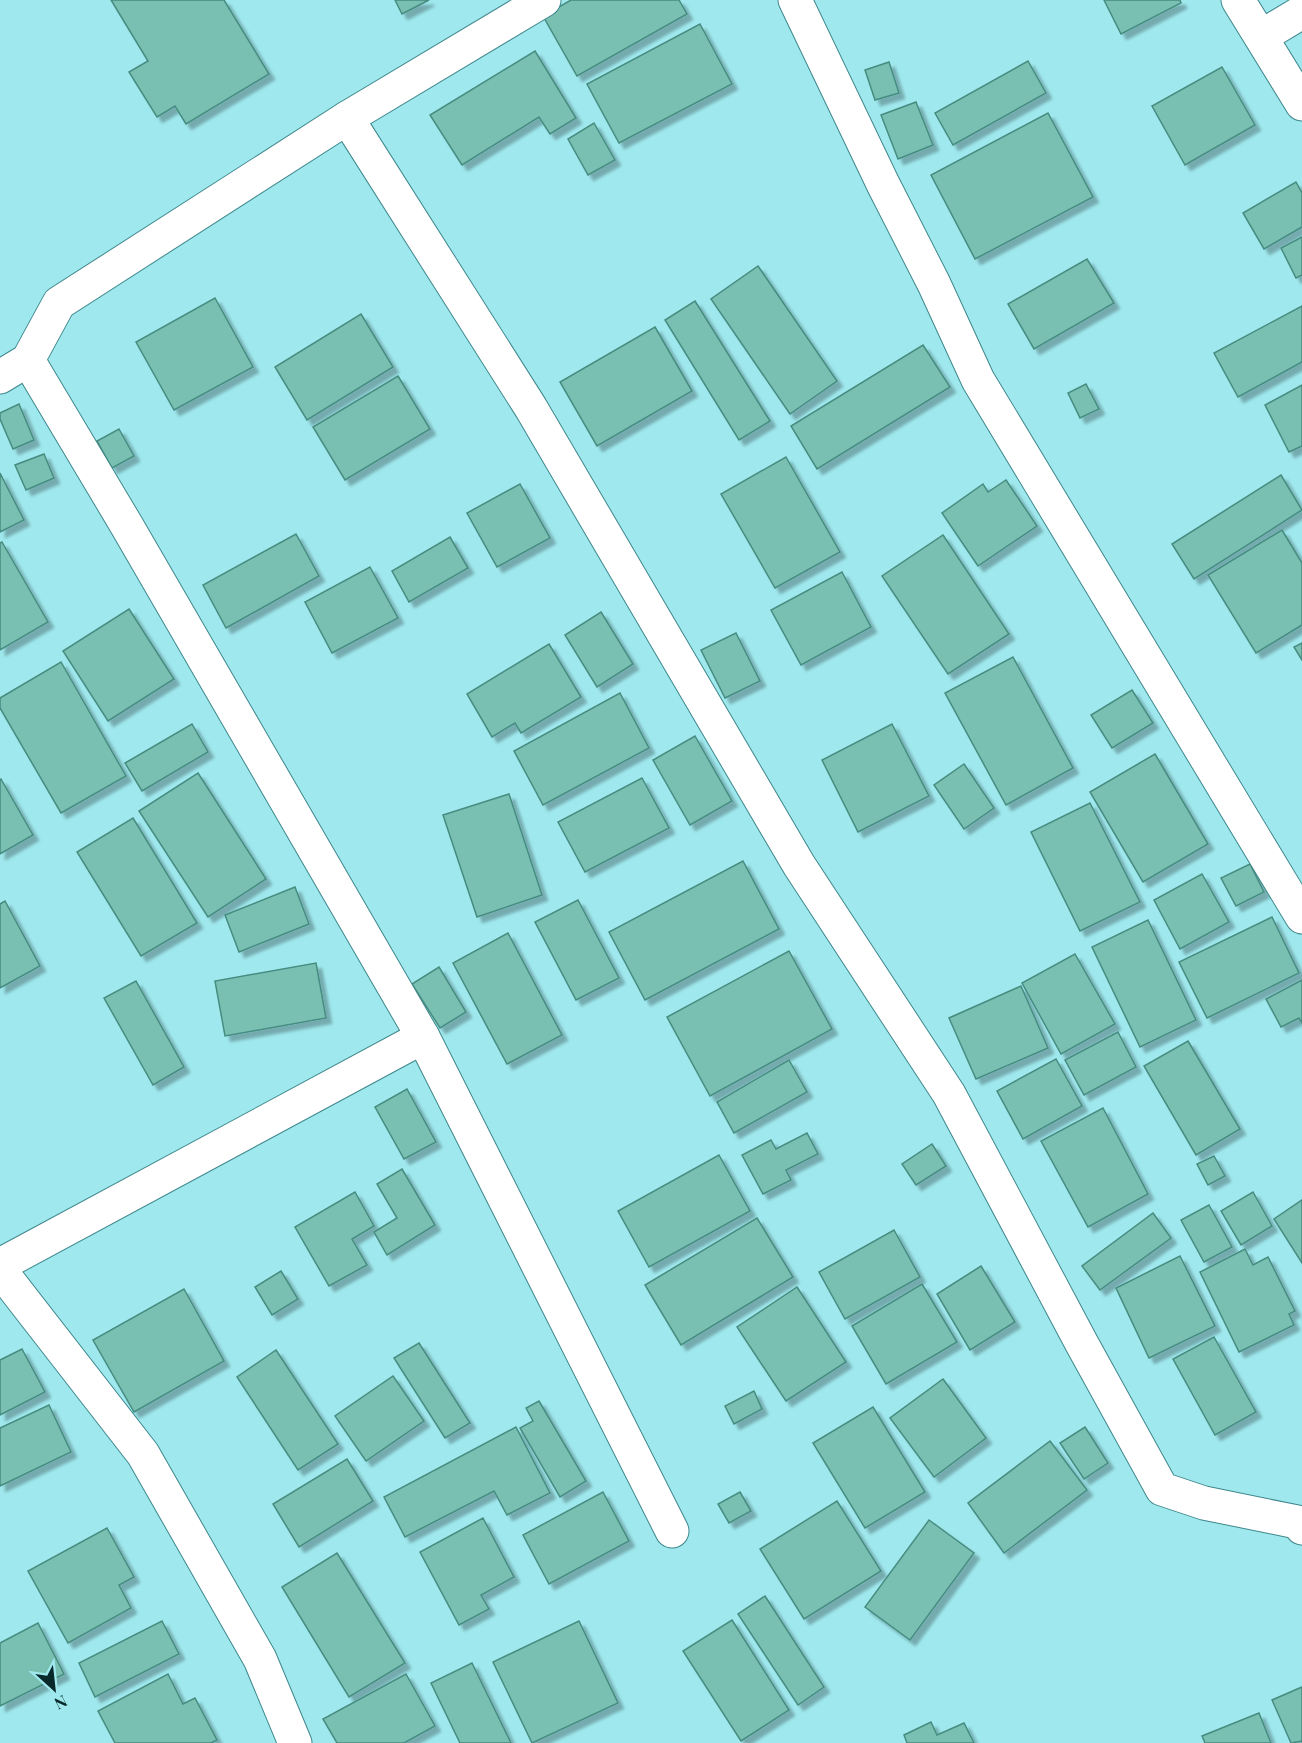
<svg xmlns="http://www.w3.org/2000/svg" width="1302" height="1743" font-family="'Playfair Display',serif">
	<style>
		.building { fill: #79bfb2; stroke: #478c80; stroke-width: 1.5; filter: url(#shadow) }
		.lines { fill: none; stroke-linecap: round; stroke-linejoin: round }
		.minor-casing { stroke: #3e878c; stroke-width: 35 }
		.minor { stroke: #fff; stroke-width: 33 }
	</style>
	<defs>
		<filter id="shadow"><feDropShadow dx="5.5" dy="5.5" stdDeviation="1.5" flood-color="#0004"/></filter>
	</defs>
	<rect width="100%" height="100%" fill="#9fe9ee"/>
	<g class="building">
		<path d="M111 0H224L269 74 186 124 175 106 157 117 129 72 148 61Z"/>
		<path d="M395 0H429L402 14Z"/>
		<path d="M571 0H679L687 14 577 76 543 16Z"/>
		<path d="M1104 0H1180L1181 3 1121 34Z"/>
		<path d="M700 24 732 84 619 143 587 84Z"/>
		<path d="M535 51 576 118 550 134 539 117 462 165 430 115Z"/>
		<path d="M1028 61 1046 93 953 145 935 113Z"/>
		<path d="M889 62 899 93 875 100 865 70Z"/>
		<path d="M1222 67 1255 125 1185 165 1152 106Z"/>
		<path d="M916 102 933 145 898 159 881 115Z"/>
		<path d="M1048 113 1093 197 975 259 931 175Z"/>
		<path d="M594 123 615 160 588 175 568 139Z"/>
		<path d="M1296 182 1302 193V227L1264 249 1243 213Z"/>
		<path d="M1302 237V275L1296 278 1281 248Z"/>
		<path d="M1087 259 1114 303 1034 349 1008 304Z"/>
		<path d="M758 266 837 381 790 414 711 299Z"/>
		<path d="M215 298 253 367 174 410 136 342Z"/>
		<path d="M695 301 770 421 739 440 665 320Z"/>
		<path d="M1302 306V362L1238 397 1214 353Z"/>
		<path d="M361 314 393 367 307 420 275 367Z"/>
		<path d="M655 327 692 391 597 446 560 382Z"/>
		<path d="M923 345 950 387 817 469 791 426Z"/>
		<path d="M398 376 430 429 345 480 313 427Z"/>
		<path d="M1086 384 1099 409 1080 418 1068 393Z"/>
		<path d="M1302 385V446L1289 452 1265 405Z"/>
		<path d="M19 404 34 440 13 449 0 419V413Z"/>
		<path d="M119 429 134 456 112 468 97 441Z"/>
		<path d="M44 454 54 478 26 490 15 465Z"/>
		<path d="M786 457 840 552 775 588 721 494Z"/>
		<path d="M0 473 24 520 0 532Z"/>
		<path d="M1281 475 1302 510 1194 579 1172 544Z"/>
		<path d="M1006 480 1037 526 978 566 942 513 983 484 988 492Z"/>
		<path d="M520 484 550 538 497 567 467 513Z"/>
		<path d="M1282 530 1302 563V625L1256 653 1208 575Z"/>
		<path d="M296 534 319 576 226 628 203 585Z"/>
		<path d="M943 535 1009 634 948 674 882 576Z"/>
		<path d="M450 537 468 568 409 602 392 571Z"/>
		<path d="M2 542 48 622 0 650V543Z"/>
		<path d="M370 567 398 618 332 653 305 602Z"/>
		<path d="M842 572 871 627 801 665 771 610Z"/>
		<path d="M129 609 174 679 108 721 63 651Z"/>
		<path d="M601 612 633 664 597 687 565 635Z"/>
		<path d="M736 633 760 681 725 698 701 650Z"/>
		<path d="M1302 643V660L1294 647Z"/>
		<path d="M549 644 581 697 521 733 515 723 492 737 467 694Z"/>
		<path d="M1013 657 1073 768 1006 805 945 693Z"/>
		<path d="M61 662 126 776 61 813 0 708V698Z"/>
		<path d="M1132 690 1153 723 1112 748 1091 715Z"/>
		<path d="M620 693 649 748 543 805 514 751Z"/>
		<path d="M192 724 208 752 142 791 125 763Z"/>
		<path d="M892 724 929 796 858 832 822 760Z"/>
		<path d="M695 736 732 801 690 825 653 760Z"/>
		<path d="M1155 754 1208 844 1143 882 1090 792Z"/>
		<path d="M964 764 994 808 964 829 934 785Z"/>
		<path d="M198 773 266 879 208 917 139 811Z"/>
		<path d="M642 778 669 828 585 872 558 822Z"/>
		<path d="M1 779 33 835 0 854V780Z"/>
		<path d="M509 794 542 895 477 917 443 815Z"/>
		<path d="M1090 803 1140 902 1080 931 1031 832Z"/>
		<path d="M133 818 197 923 141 956 77 852Z"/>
		<path d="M743 861 779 929 645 1000 609 932Z"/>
		<path d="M1250 864 1264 892 1236 906 1221 878Z"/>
		<path d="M1202 874 1229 922 1180 949 1154 900Z"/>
		<path d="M295 887 309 924 239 952 225 915Z"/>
		<path d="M578 900 619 978 576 1000 535 922Z"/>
		<path d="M5 901 40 966 0 988V904Z"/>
		<path d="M1272 917 1299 973 1207 1018 1179 962Z"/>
		<path d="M1148 920 1196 1020 1140 1047 1092 947Z"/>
		<path d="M508 933 562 1035 507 1064 453 963Z"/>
		<path d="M789 951 832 1029 710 1096 667 1017Z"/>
		<path d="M1075 954 1115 1024 1061 1054 1022 983Z"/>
		<path d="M316 963 326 1018 225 1036 215 981Z"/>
		<path d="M439 967 466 1012 440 1028 412 984Z"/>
		<path d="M1302 980V1023L1299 1018 1281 1027 1266 999Z"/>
		<path d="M136 981 184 1067 153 1085 104 998Z"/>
		<path d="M1021 986 1048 1048 976 1079 949 1018Z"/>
		<path d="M1118 1032 1136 1067 1084 1095 1065 1060Z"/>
		<path d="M1188 1041 1240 1129 1196 1155 1144 1066Z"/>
		<path d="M1056 1059 1082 1106 1023 1139 997 1091Z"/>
		<path d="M789 1060 807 1092 734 1133 717 1102Z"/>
		<path d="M407 1089 436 1142 404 1159 375 1107Z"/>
		<path d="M1103 1108 1148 1194 1088 1227 1041 1141Z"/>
		<path d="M807 1133 818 1154 786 1170 791 1180 763 1194 742 1155 771 1140 776 1149Z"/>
		<path d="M932 1144 946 1166 916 1185 902 1164Z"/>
		<path d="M719 1155 750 1211 649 1267 618 1211Z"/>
		<path d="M1214 1156 1225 1176 1208 1185 1197 1164Z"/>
		<path d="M402 1169 435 1225 387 1255 374 1232 397 1218 377 1184Z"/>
		<path d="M355 1192 374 1226 352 1239 367 1265 329 1286 295 1227Z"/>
		<path d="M1253 1192 1272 1226 1241 1245 1221 1211Z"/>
		<path d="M1302 1200V1263L1274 1219Z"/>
		<path d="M1209 1205 1232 1247 1204 1262 1181 1220Z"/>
		<path d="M1153 1213 1171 1238 1100 1290 1082 1266Z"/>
		<path d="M757 1218 793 1277 681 1345 645 1285Z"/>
		<path d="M894 1230 920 1277 845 1319 819 1272Z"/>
		<path d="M1245 1249 1253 1265 1268 1257 1295 1311 1289 1314 1294 1325 1239 1352 1200 1272Z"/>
		<path d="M1180 1256 1215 1326 1149 1358 1116 1288Z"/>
		<path d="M981 1266 1015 1322 970 1350 937 1294Z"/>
		<path d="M281 1271 298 1299 272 1315 255 1287Z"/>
		<path d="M922 1284 957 1342 886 1384 852 1326Z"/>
		<path d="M797 1287 846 1362 786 1401 737 1327Z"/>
		<path d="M184 1289 224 1361 134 1412 93 1340Z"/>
		<path d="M1214 1337 1256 1412 1215 1435 1173 1359Z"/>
		<path d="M419 1343 470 1423 445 1438 394 1358Z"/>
		<path d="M22 1349 45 1392 0 1415V1360Z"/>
		<path d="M276 1350 338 1444 298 1470 237 1377Z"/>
		<path d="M393 1376 424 1421 366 1461 335 1416Z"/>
		<path d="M943 1379 986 1438 934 1477 890 1418Z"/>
		<path d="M754 1391 762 1409 734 1424 725 1406Z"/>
		<path d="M539 1401 586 1481 560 1497 520 1428 533 1421 526 1408Z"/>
		<path d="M49 1405 71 1452 0 1486V1428Z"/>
		<path d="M873 1407 925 1492 865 1528 813 1443Z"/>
		<path d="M516 1427 550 1493 507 1515 494 1491 405 1537 384 1497Z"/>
		<path d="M1085 1427 1108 1463 1084 1479 1060 1443Z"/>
		<path d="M1050 1441 1087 1490 1004 1553 968 1503Z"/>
		<path d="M347 1459 373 1501 299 1547 273 1504Z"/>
		<path d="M603 1492 629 1541 549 1584 523 1535Z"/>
		<path d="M740 1492 751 1511 729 1523 718 1504Z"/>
		<path d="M837 1501 881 1571 804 1619 760 1549Z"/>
		<path d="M483 1518 514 1577 481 1595 489 1609 459 1625 420 1552Z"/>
		<path d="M929 1520 974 1553 910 1640 865 1607Z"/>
		<path d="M107 1528 134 1577 119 1585 131 1608 68 1643 28 1571Z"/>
		<path d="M337 1553 405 1663 349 1697 282 1587Z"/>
		<path d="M765 1596 824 1687 798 1705 738 1614Z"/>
		<path d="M732 1620 789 1710 741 1741 683 1651Z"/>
		<path d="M162 1621 179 1654 95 1697 79 1663Z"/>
		<path d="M579 1621 618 1703 532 1743 493 1662Z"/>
		<path d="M38 1623 64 1674 0 1706V1643Z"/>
		<path d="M472 1663 511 1743H460L431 1683Z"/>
		<path d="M168 1674 183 1704 195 1698 217 1740 211 1743H115L98 1711Z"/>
		<path d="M406 1674 435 1726 404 1743H337L323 1719Z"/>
		<path d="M1302 1687V1741L1291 1743 1272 1700Z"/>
		<path d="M1259 1713 1271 1743H1205L1202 1736Z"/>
		<path d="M931 1722 937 1735 964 1723 974 1743H907L904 1735Z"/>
	</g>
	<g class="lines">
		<defs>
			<g id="minor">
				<path d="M795 0 883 184 934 284 978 380 1302 917"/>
				<path d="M1238 0 1302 104"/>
				<path d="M1262 36 1302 12"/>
				<path d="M347 118 531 408 799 865 949 1094 1082 1344 1162 1489 1204 1503 1297 1522 1302 1528"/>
				<path d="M28 360 127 526 423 1037 672 1531"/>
				<path d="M0 377 28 360 59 303 347 118 544 0"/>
				<path d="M0 1265 423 1037"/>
				<path d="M0 1270 143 1454 260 1659 295 1743"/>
			</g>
		</defs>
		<use href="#minor" class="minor-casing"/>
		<use href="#minor" class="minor"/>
	</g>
	<g transform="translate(54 1689) rotate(153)" stroke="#9fe9ee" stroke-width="4.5" paint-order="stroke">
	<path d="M0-4.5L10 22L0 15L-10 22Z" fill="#08282a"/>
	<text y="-9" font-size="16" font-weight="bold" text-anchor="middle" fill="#08282a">N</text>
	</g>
</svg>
